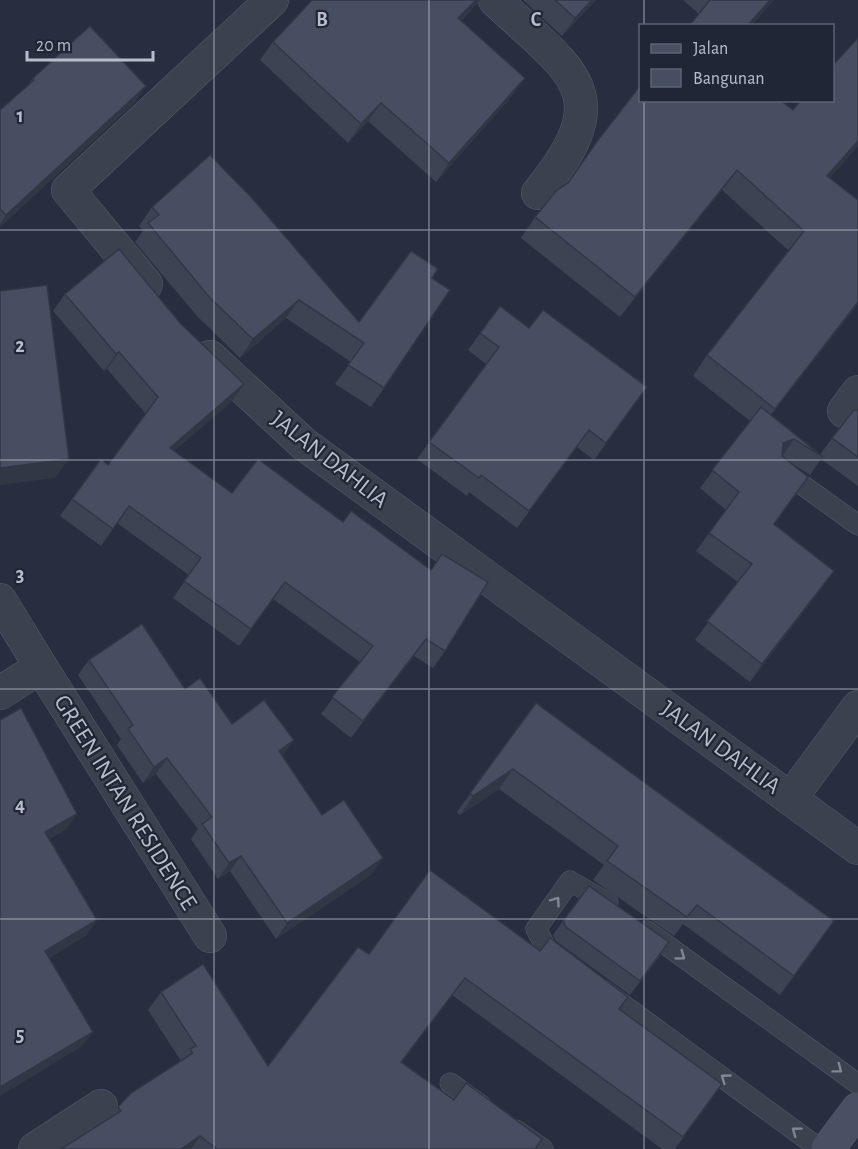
<svg xmlns="http://www.w3.org/2000/svg" width="858" height="1149" font-family="'Alegreya Sans',sans-serif">
	<style>
		.lines { fill: none; stroke-linecap: round; stroke-linejoin: round }
		.lane-casing { stroke: #575c6b; stroke-width: 21 }
		.street-casing { stroke: #575c6b; stroke-width: 34 }
		.secondary-casing { stroke: #575c6b; stroke-width: 34 }
		.lane { stroke: #3c4150; stroke-width: 20 }
		.street { stroke: #3c4150; stroke-width: 33 }
		.secondary { stroke: #4b4f63; stroke-width: 33 }
		.wall { fill: #3e4354 }
		.shaded-wall { fill: #323745 }
		.building { fill: #484e62; stroke: #323745; stroke-width: 1.5 }
		.oneway { stroke: #818594 }
		.grid { fill: none; stroke: #b9bdcb; stroke-width: 1.5; stroke-opacity: 0.55 }
		.labels { text-anchor: middle; stroke-width: 4.5; stroke-linejoin: round; paint-order: stroke }
		.street-label { font-size: 24px; fill: #b9bdcb; stroke: #212636 }
		.grid-label { font-size: 20px; text-anchor: middle; font-weight: bold; fill: #b9bdcb; stroke: #212636; stroke-width: 4.5; stroke-linejoin: round; paint-order: stroke }
	</style>
	<rect width="100%" height="100%" fill="#282e40"/>
	<g class="lines">
		<defs>
			<g id="lane">
				<path d="M783 471 858 525"/>
				<path d="M647 931 858 1084"/>
				<path d="M565 962 547 949 536 929 570 881 608 903"/>
				<path d="M603 990 820 1149"/>
				<path d="M450 1083 482 1106"/>
				<path d="M516 1130 543 1149"/>
			</g>
			<g id="street">
				<path d="M495 0C573 73 620 93 538 193"/>
				<path d="M146 284 68 190 272 0"/>
				<path d="M210 357 304 444 858 848"/>
				<path d="M844 411 858 392"/>
				<path d="M0 600 41 667"/>
				<path d="M0 693 41 667 210 936"/>
				<path d="M791 798 858 707"/>
				<path d="M35 1149 101 1106"/>
			</g>
			<path id="secondary" d="M828 1149 858 1109"/>
		</defs>
		<use href="#lane" class="lane-casing"/>
		<use href="#street" class="street-casing"/>
		<use href="#secondary" class="secondary-casing"/>
		<use href="#lane" class="lane"/>
		<use href="#street" class="street"/>
		<use href="#secondary" class="secondary"/>
	</g>
	<g class="wall">
		<path d="M312 0H480L461 21 525 78 512 96 436 182 368 121 348 143 260 60 273 42Z"/>
		<path d="M523 0H596L562 36Z"/>
		<path d="M683 0H774L751 26H689L699 14Z"/>
		<path d="M33 78 146 86 134 103 0 227V110L27 86Z"/>
		<path d="M793 110 858 146 829 178 858 200V304L771 415 820 455 832 438 858 410V486L821 459 810 475 790 462 774 525 834 571 821 589 750 682 695 640 738 582 696 551 726 510 700 488 750 421 693 376 707 355 789 251 722 190 620 317 521 238 535 217Z"/>
		<path d="M152 207 359 322 432 278 384 388 371 407 335 384 351 362 286 318 240 358 197 316 135 242 143 231 139 226Z"/>
		<path d="M65 294 181 324 244 384 232 401 174 451 232 493 343 522 431 570 442 554 445 651 433 668 414 656 351 738 321 714 360 662 273 599 239 646 173 598 189 575 117 523 101 546 60 516 72 499 108 465 146 414 107 369 104 371 53 311Z"/>
		<path d="M500 306 635 404 594 460 577 447 517 528 469 492 467 496 417 459 486 364 468 350Z"/>
		<path d="M89 660 185 689 232 724 294 740 282 756 322 815 372 874 276 939 230 871 218 879 191 839 198 829 156 774 143 783 117 745 121 739 78 675Z"/>
		<path d="M536 703 834 921 780 995 683 924 674 936 593 880 604 865 499 789 460 815 457 812Z"/>
		<path d="M563 921 660 956 630 995 556 941 553 935Z"/>
		<path d="M369 954 620 1009 709 1102 675 1149H662L452 995 402 1062 454 1100 535 1149H61L112 1116 118 1107 181 1061 148 1010 161 992 268 1066Z"/>
	</g>
	<g class="shaded-wall">
		<path d="M476 0H480L445 37 458 18Z"/>
		<path d="M592 0H596L562 36 575 18Z"/>
		<path d="M770 0H774L751 26H747Z"/>
		<path d="M525 78 512 96 436 182 449 163Z"/>
		<path d="M146 86 134 103 0 227V224L6 215Z"/>
		<path d="M381 103 368 121 348 143 361 124Z"/>
		<path d="M858 141V146L812 197 827 176Z"/>
		<path d="M737 170 722 190 620 317 635 297Z"/>
		<path d="M299 300 286 318 240 358 253 339Z"/>
		<path d="M858 302V304L760 429 775 409Z"/>
		<path d="M119 352 107 369 104 371 116 354Z"/>
		<path d="M244 384 232 401 158 465 170 448Z"/>
		<path d="M794 439 782 457 783 443Z"/>
		<path d="M69 459 55 478 0 485V468Z"/>
		<path d="M834 571 821 589 750 682 762 664Z"/>
		<path d="M426 639 414 656 351 738 363 721Z"/>
		<path d="M294 740 283 755 268 767 279 751Z"/>
		<path d="M167 758 156 774 143 783 154 767Z"/>
		<path d="M513 769 499 789 460 815 473 796Z"/>
		<path d="M77 814 66 830 33 848 45 832Z"/>
		<path d="M241 856 230 871 218 879 229 863Z"/>
		<path d="M383 858 372 874 276 939 287 923Z"/>
		<path d="M97 920 86 936 34 967 45 951Z"/>
		<path d="M465 978 452 995 389 1079 401 1062Z"/>
		<path d="M93 1032 81 1047 0 1096V1087Z"/>
		<path d="M200 1136 191 1149H181Z"/>
	</g>
	<g class="building">
		<path d="M312 0H476L458 18 525 78 449 163 381 103 361 124 273 42Z"/>
		<path d="M555 0H592L575 18Z"/>
		<path d="M710 0H770L747 26H689Z"/>
		<path d="M90 26 146 86 6 215 0 209V110L34 80 33 78Z"/>
		<path d="M858 38V141L827 176 858 200V302L775 409 707 355 804 231 737 170 635 297 535 217 557 190 568 183 598 140 640 86V100H780L793 110 801 100H832V66Z"/>
		<path d="M210 155 251 197 359 322 411 251 438 269 432 278 450 290 384 388 348 365 364 343 299 300 253 339 210 298 148 223 159 215 152 207Z"/>
		<path d="M119 249 181 324 244 384 170 448 232 493 258 459 343 522 351 511 431 570 442 554 488 582 445 651 426 639 363 721 332 697 373 646 285 582 251 629 184 581 201 558 129 506 113 529 72 499 101 459 108 465 158 397 119 352 116 354 65 294Z"/>
		<path d="M47 285 69 459 0 468V291Z"/>
		<path d="M500 306 529 328 543 310 647 387 606 443 589 430 529 511 481 475 479 478 429 442 499 347 480 333Z"/>
		<path d="M761 407 823 457 794 439 783 443 782 456 808 477 774 524 834 571 762 664 707 621 752 564 709 533 739 492 712 470Z"/>
		<path d="M854 410H858V457L832 438Z"/>
		<path d="M142 624 185 689 200 678 232 724 264 700 294 740 279 751 322 815 344 800 383 858 287 923 241 856 229 863 202 824 212 817 167 758 154 767 128 729 133 725 89 660Z"/>
		<path d="M536 703 834 921 794 976 697 905 687 917 607 861 618 846 513 769 473 796 470 793Z"/>
		<path d="M21 708 77 814 45 832 97 920 45 951 93 1032 0 1087V720Z"/>
		<path d="M430 870 540 951 550 938 628 997 619 1009 722 1084 683 1137 465 978 401 1062 454 1100 466 1083 542 1139 535 1149H217L200 1136 181 1149H61L121 1111 118 1107 131 1093 193 1053 190 1049 196 1046 161 992 203 964 268 1066 358 947 369 954Z"/>
		<path d="M589 886 669 942 640 981 566 927 563 921Z"/>
	</g>
	<defs><path id="oneway-chevron" d="M-2-3.5L2.5 0L-2 3.5" fill="none" stroke-width="1.6" stroke-linecap="round" stroke-linejoin="round" transform="scale(1.5)"/></defs>
	<g class="oneway">
		<use href="#oneway-chevron" transform="translate(556 901) rotate(-54)"/>
		<use href="#oneway-chevron" transform="translate(681 956) rotate(36)"/>
		<use href="#oneway-chevron" transform="translate(838 1069) rotate(37)"/>
		<use href="#oneway-chevron" transform="translate(725 1078) rotate(-144)"/>
		<use href="#oneway-chevron" transform="translate(796 1131) rotate(-143)"/>
	</g>
	<path class="grid" d="M214 0V1149M429 0V1149M644 0V26M644 100V1149M0 230H858M0 460H858M0 689H858M0 919H858"/>
	<g class="labels">
		<g class="street-label">
			<text transform="translate(330 459) rotate(38)" y="8">JALAN DAHLIA</text>
			<text transform="translate(721 747) rotate(36)" y="8">JALAN DAHLIA</text>
			<text transform="translate(126 802) rotate(58)" y="8">GREEN INTAN RESIDENCE</text>
		</g>
	</g>
	<g class="grid-label">
		<text x="322" y="26">B</text>
		<text x="536" y="26">C</text>
		<text x="20" y="122">1</text>
		<text x="20" y="352">2</text>
		<text x="20" y="581">3</text>
		<text x="20" y="811">4</text>
		<text x="20" y="1041">5</text>
	</g>
	<rect x="639" y="24" width="195" height="78" fill="#212636" stroke="#5e6272" stroke-width="1.5"/>
	<rect x="651" y="44" width="30" height="9" fill="#4b4f63" stroke="#5e6272" stroke-width="1.5"/>
	<text x="693" y="54" font-size="18" fill="#b9bdcb">Jalan</text>
	<rect x="651" y="69" width="30" height="18" fill="#484e62" stroke="#5e6272" stroke-width="1.5"/>
	<text x="693" y="84" font-size="18" fill="#b9bdcb">Bangunan</text>
	<path d="M27 51v9h126v-9" fill="none" stroke="#b9bdcb" stroke-width="3"/>
	<text x="36" y="51" font-size="18" fill="#b9bdcb" stroke="#212636" stroke-width="4.5" paint-order="stroke">20 m</text>
</svg>
